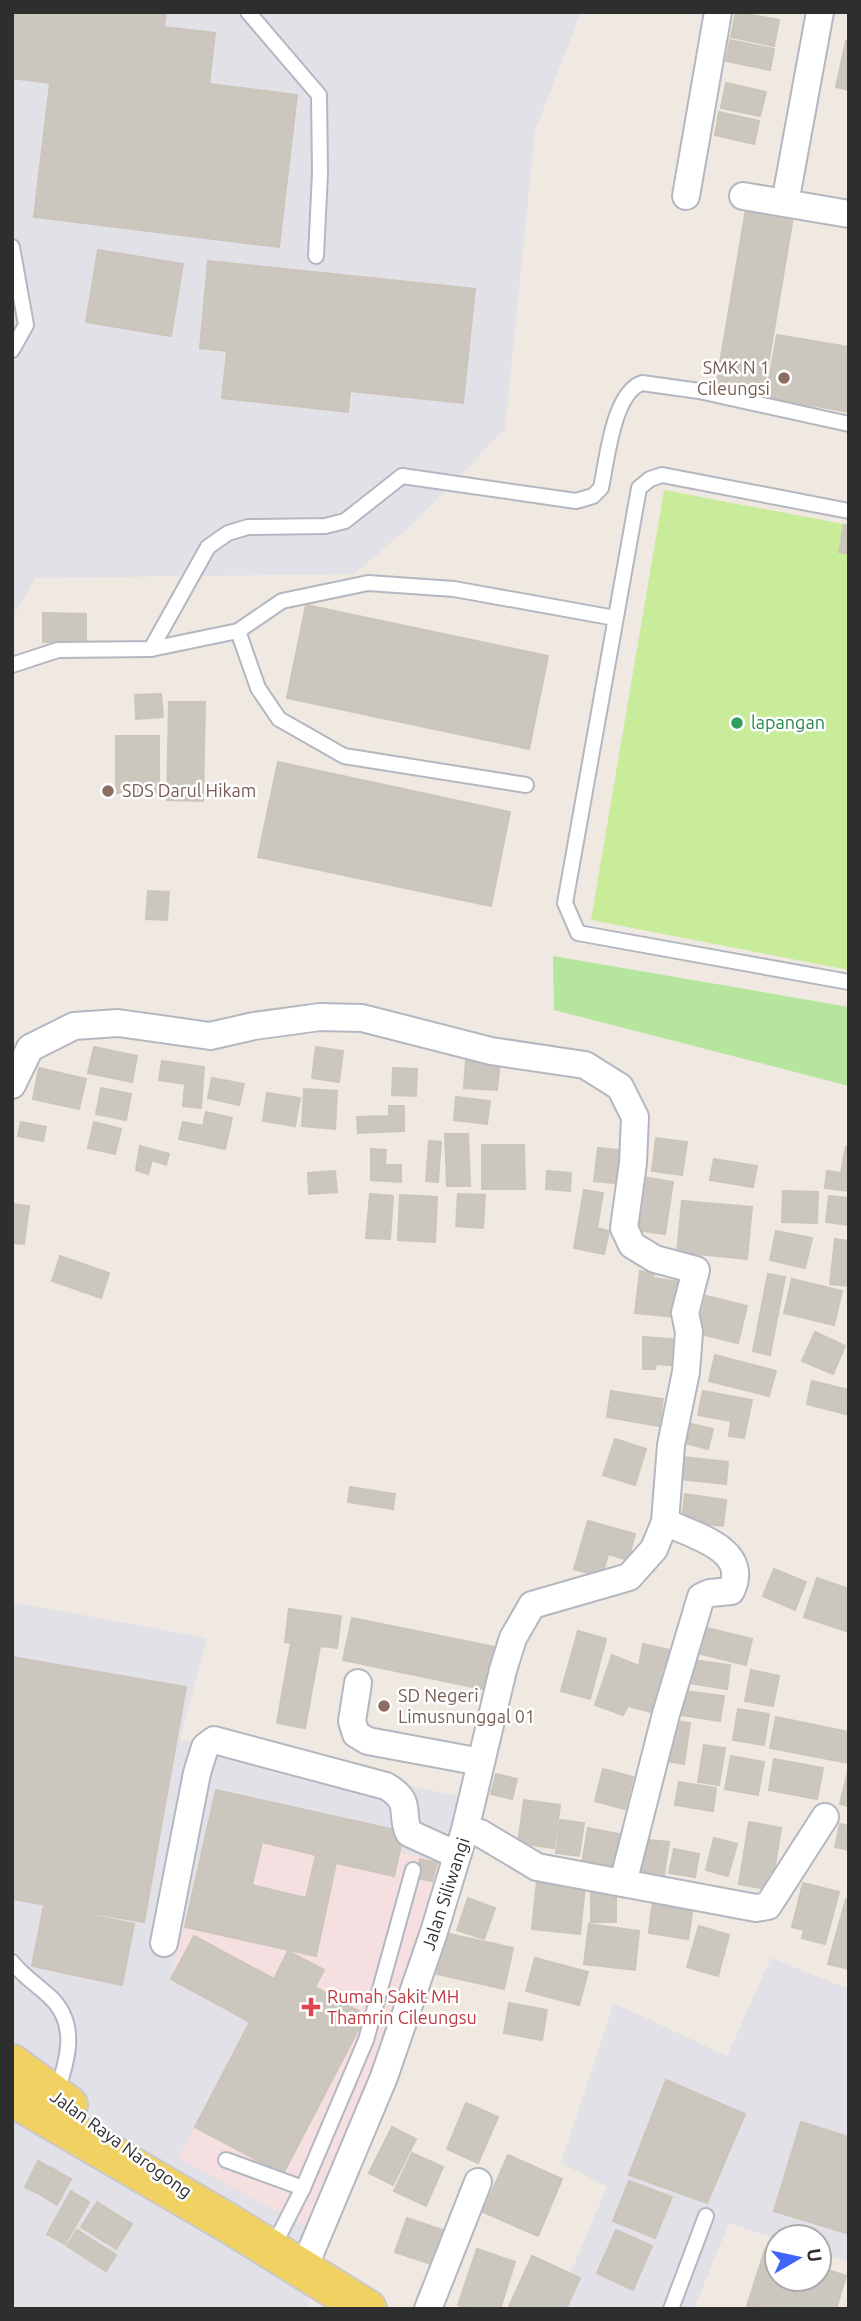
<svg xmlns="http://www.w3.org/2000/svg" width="861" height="2321" font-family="Ubuntu,sans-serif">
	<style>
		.industrial { fill: #e3e1e8 }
		.medical { fill: #f5dfe0 }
		.green { fill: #b6e59e }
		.pitch { fill: #c9ec9a }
		.building { fill: #cbc7bf; stroke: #cbc5ba; stroke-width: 2; fill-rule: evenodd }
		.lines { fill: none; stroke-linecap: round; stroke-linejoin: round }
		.lane-casing { stroke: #b4b7c1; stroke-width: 18 }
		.street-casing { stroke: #b4b7c1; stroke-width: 30 }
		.primary-casing { stroke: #c9c9c9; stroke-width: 42 }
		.lane { stroke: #fff; stroke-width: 14 }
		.street { stroke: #fff; stroke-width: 26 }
		.primary { stroke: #f2d163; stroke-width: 38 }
		.education-dot { fill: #8d6e63; stroke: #fff; stroke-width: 2.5 }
		.leisure-dot { fill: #2e9e5b; stroke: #fff; stroke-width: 2.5 }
		.health-dot { fill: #e0444e; stroke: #fff; stroke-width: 2.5 }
		.labels { text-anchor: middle; stroke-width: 5; stroke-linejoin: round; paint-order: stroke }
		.education-label { font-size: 18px; fill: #785e54; stroke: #fff; text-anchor: start }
		.leisure-label { font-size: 18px; fill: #27864d; stroke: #fff; text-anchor: start }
		.street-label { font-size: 18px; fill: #2e2e2e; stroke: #fff }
		.health-label { font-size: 18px; fill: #be3a42; stroke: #fff; text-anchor: start }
	</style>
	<rect width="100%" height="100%" fill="#efe9e1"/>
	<g class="industrial">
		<path d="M12 12H581L535 131 505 429 415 522 354 574 35 578 12 619Z"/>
		<path d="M12 1602 207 1638 180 1740 459 1796 466 1853 334 2234 309 2293V2309H12Z"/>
		<path d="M771 1958 849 1989V2262L819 2252V2237L777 2239 729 2223 694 2309H555L607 2187 561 2163 614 2003 727 2056Z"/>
	</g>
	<path class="medical" d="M216 1790 404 1832 399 1852 447 1863 316 2232 178 2158 250 2022 171 1979Z"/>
	<path class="green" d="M553 956 849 1007V1086L554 1010Z"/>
	<path class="pitch" d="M664 490 849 525V970L591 920Z"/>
	<g class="building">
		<path d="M12 12H166L164 27 215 33 209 84 297 95 279 247 34 217 50 83 12 78Z"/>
		<path d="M736 12 779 20 774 46 731 37Z"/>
		<path d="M730 40 774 49 770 70 726 61Z"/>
		<path d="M846 41 849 42V90L836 87Z"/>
		<path d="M726 83 766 92 760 116 721 108Z"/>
		<path d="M719 112 759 121 754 144 715 135Z"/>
		<path d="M747 203 794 211 763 395 716 387Z"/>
		<path d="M98 250 183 264 171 336 86 322Z"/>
		<path d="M208 261 475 289 463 403 350 391 348 412 222 398 227 351 200 348Z"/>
		<path d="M777 335 849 347V412L766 397Z"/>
		<path d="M844 525 849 526V554L839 552Z"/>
		<path d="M306 605 548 656 529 749 287 698Z"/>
		<path d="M43 613 86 614V642H43Z"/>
		<path d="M161 694 163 717 136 719 135 695Z"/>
		<path d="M169 702H205L203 801 167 800Z"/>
		<rect x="116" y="736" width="43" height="57"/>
		<path d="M278 762 510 812 491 906 258 857Z"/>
		<path d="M148 891 169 892 167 920 146 919Z"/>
		<path d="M94 1047 137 1056 132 1082 88 1073Z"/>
		<path d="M316 1047 343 1051 339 1082 312 1078Z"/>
		<path d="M466 1059 500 1062 497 1090 464 1088Z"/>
		<path d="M162 1061 204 1067 201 1108 183 1106 185 1084 159 1080Z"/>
		<path d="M39 1068 86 1079 79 1109 33 1099Z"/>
		<path d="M393 1068 417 1069 416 1096 392 1095Z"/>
		<path d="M212 1078 244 1084 239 1105 208 1098Z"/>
		<path d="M101 1088 131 1094 126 1120 96 1114Z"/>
		<path d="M304 1089 337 1091 335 1129 302 1126Z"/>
		<path d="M267 1093 300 1098 295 1126 263 1121Z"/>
		<path d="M456 1097 490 1101 487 1124 454 1120Z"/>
		<path d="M389 1106H404V1131L358 1133 357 1117 389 1116Z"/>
		<path d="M206 1112 232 1118 225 1149 179 1139 183 1122 203 1126Z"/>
		<path d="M21 1122 46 1127 43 1141 18 1136Z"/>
		<path d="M94 1122 121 1129 115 1154 88 1148Z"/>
		<path d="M445 1134H468L470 1186H447Z"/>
		<path d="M656 1138 687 1142 682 1175 652 1171Z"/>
		<path d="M429 1141 441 1142 438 1182 426 1181Z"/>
		<path d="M482 1145H524L525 1189H482Z"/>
		<path d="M140 1146 169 1154 166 1165 152 1160 148 1174 136 1170Z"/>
		<path d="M846 1146 849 1191 825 1188 827 1171 841 1173Z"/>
		<path d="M598 1148 629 1151 625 1184 594 1181Z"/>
		<path d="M371 1149 386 1150 385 1165H401V1182L371 1180Z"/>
		<path d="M714 1159 757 1166 753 1187 710 1180Z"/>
		<path d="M335 1171 337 1192 309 1194 308 1173Z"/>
		<path d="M547 1171 571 1173 570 1191 546 1189Z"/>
		<path d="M643 1177 673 1182 665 1234 636 1230Z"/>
		<path d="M584 1190 603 1193 597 1228 609 1231 604 1254 574 1248Z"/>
		<path d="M783 1191 818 1192 817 1223 782 1222Z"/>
		<path d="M370 1194 393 1196 390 1239 366 1238Z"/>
		<path d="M458 1194 485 1195 483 1228 456 1226Z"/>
		<path d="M400 1195 437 1197 435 1242 398 1240Z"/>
		<path d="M829 1196 849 1198V1225L826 1222Z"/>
		<path d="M682 1201 752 1207 747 1259 677 1252Z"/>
		<path d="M12 1204 29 1206 24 1244 12 1243Z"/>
		<path d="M776 1231 812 1238 805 1268 770 1260Z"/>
		<path d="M835 1239 849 1241V1286L830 1284Z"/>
		<path d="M60 1256 109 1273 101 1298 52 1281Z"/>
		<path d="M640 1271 654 1273 653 1278 681 1282 676 1317 635 1313Z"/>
		<path d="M768 1274 785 1277 770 1355 753 1351Z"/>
		<path d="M792 1279 842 1291 834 1325 784 1313Z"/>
		<path d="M706 1296 747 1306 738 1343 697 1333Z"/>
		<path d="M815 1332 845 1346 833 1374 802 1361Z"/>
		<path d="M643 1337 683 1340 681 1366 656 1364 655 1369H643Z"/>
		<path d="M715 1355 776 1371 769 1396 709 1381Z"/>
		<path d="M812 1381 849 1390 846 1414 807 1404Z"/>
		<path d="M611 1391 663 1399 659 1426 607 1417Z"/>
		<path d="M703 1391 752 1400 744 1438 729 1436 731 1421 698 1415Z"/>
		<path d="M687 1423 713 1429 708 1449 681 1442Z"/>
		<path d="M615 1439 646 1449 635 1485 603 1475Z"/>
		<path d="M682 1457 728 1462 726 1484 679 1479Z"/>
		<path d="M350 1487 395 1494 393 1509 348 1502Z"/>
		<path d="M685 1494 726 1500 723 1526 682 1521Z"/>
		<path d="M588 1521 635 1534 628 1560 608 1554 602 1577 574 1569Z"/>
		<path d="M774 1569 806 1582 795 1610 763 1596Z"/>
		<path d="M817 1578 849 1589V1632L804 1617Z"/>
		<path d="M289 1609 341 1616 337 1648 320 1646 305 1728 277 1723 291 1643 285 1642Z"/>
		<path d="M352 1618 500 1648 492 1691 343 1660Z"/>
		<path d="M699 1626 752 1639 746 1665 693 1652Z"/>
		<path d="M578 1631 606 1639 590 1699 561 1691Z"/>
		<path d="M643 1644 679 1652 663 1715 628 1706 623 1715 595 1705 612 1655 639 1666Z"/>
		<path d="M12 1657 186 1687 144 1922 12 1899Z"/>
		<path d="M685 1659 730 1665 727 1689 682 1682Z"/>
		<path d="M751 1670 779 1676 773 1706 745 1701Z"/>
		<path d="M678 1690 724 1696 720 1721 675 1714Z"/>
		<path d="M738 1709 769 1714 764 1745 733 1740Z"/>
		<path d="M776 1717 849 1732V1763L770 1748Z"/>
		<path d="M667 1720 690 1723 684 1764 661 1760Z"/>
		<path d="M704 1745 725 1748 719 1785 698 1782Z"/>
		<path d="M731 1756 764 1762 758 1795 725 1789Z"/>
		<path d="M774 1759 823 1768 817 1799 769 1790Z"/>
		<path d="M849 1767V1806L840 1804Z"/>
		<path d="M603 1769 633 1777 625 1809 595 1801Z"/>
		<path d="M496 1774 517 1779 512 1799 491 1794Z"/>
		<path d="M679 1782 716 1788 713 1811 675 1805Z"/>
		<path d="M216 1790 404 1832 394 1876 336 1863 316 1956 185 1927ZM262 1842 316 1855 306 1898 252 1885Z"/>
		<path d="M524 1800 560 1805 554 1848 518 1843Z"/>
		<path d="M560 1820 584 1823 579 1856 556 1853Z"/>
		<path d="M749 1822 781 1828 771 1890 739 1884Z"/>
		<path d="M840 1824 849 1826V1850L835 1847Z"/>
		<path d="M588 1828 628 1836 622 1871 582 1863Z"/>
		<path d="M714 1838 737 1844 728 1876 706 1870Z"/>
		<path d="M643 1839 658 1841 654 1875 639 1873Z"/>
		<path d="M658 1841 669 1842 664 1876 654 1875Z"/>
		<path d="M674 1849 699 1854 695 1877 669 1873Z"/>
		<path d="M420 1859 437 1863 432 1881 416 1878Z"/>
		<path d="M538 1874 586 1879 584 1896 536 1890Z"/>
		<path d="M803 1883 839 1892 825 1944 802 1938 804 1930 792 1927Z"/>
		<rect x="591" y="1886" width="25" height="36"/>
		<path d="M536 1890 584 1896 580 1934 532 1929Z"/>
		<path d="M654 1897 693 1903 691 1921 651 1915Z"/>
		<path d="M468 1898 495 1908 484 1939 457 1930Z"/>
		<path d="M846 1899 849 1900V1969L828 1964Z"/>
		<path d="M44 1905 134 1924 122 1985 32 1966Z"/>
		<path d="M651 1915 691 1921 688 1939 649 1933Z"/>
		<path d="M589 1924 639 1931 635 1970 584 1964Z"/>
		<path d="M699 1926 729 1935 718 1976 687 1967Z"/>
		<path d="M445 1933 513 1948 504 1989 437 1974Z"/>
		<path d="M194 1936 274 1979 288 1951 324 1970 315 1987 366 2015 283 2174 195 2127 250 2022 171 1979Z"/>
		<path d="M535 1958 588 1972 579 2005 526 1991Z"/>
		<path d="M509 2003 547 2010 542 2040 504 2033Z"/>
		<path d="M666 2080 745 2114 707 2203 629 2175Z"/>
		<path d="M466 2103 498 2117 478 2163 447 2149Z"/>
		<path d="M801 2122 849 2137V2234L774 2211Z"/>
		<path d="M392 2127 416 2139 393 2185 369 2173Z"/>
		<path d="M412 2153 443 2167 426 2206 394 2191Z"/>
		<path d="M508 2155 562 2179 538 2236 483 2212Z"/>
		<path d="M38 2161 55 2170 41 2195 25 2187Z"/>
		<path d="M55 2170 71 2179 57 2205 41 2195Z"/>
		<path d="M629 2181 672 2197 655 2238 613 2221Z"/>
		<path d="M71 2191 89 2202 65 2244 47 2234Z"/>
		<path d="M97 2202 132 2224 116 2249 81 2227Z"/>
		<path d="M407 2218 448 2232 437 2266 395 2252Z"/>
		<path d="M77 2230 116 2255 106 2271 67 2246Z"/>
		<path d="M616 2230 652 2246 633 2290 597 2273Z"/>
		<path d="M477 2249 515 2262 500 2309H471L458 2305Z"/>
		<path d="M765 2250 777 2254V2279H819V2267L846 2276 836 2309 747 2306Z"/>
		<path d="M532 2256 580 2278 566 2309H508Z"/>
	</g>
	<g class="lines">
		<defs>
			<g id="lane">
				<path d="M248 12 319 95 320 173 316 256"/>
				<path d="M12 247 26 325 12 350"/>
				<path d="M849 511 662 475 650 479 639 488 565 903 578 933 849 982"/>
				<path d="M238 631 258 688 279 719 344 756 526 785"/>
				<path d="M151 649 208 547 228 533 248 527 325 526 345 521 402 476 576 501 593 496 601 488C607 460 613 393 642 383L699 391 849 424"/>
				<path d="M12 665 58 650 151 649 238 631 282 601 368 583 454 589 615 618"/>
				<path d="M12 1962C22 1975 37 1985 49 1996 79 2023 68 2060 56 2094"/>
				<path d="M226 2160 303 2188"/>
				<path d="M272 2249 303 2188 366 2040 413 1870"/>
				<path d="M671 2309 706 2216"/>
			</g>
			<g id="street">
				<path d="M686 196 718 12"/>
				<path d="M743 196 849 214"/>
				<path d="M785 203 820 12"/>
				<path d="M12 1085 30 1048 74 1026 118 1023 210 1036 254 1026 320 1017 362 1018 491 1051 585 1065 620 1087 635 1117 633 1163 624 1228 632 1245 655 1259 696 1270 685 1313 689 1332 686 1372 671 1445 665 1522 654 1549 629 1577 532 1605 513 1638 503 1670 465 1830 433 1935 384 2077 303 2270"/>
				<path d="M358 1683 352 1721 356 1734 368 1741 481 1762"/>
				<path d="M465 1830 480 1833 537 1867 756 1908 768 1906 825 1817"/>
				<path d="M623 1883 666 1714 701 1597 710 1593 731 1591C751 1549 694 1536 665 1522"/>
				<path d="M164 1943 197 1773 205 1747 214 1740 386 1786C414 1803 399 1811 409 1833L457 1855"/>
				<path d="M428 2309 478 2182"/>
			</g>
			<g id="primary">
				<path d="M12 2064 68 2105"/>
				<path d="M12 2097 230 2224 367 2309"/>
			</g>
		</defs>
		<use href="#lane" class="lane-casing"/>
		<use href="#street" class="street-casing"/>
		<use href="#primary" class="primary-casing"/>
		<use href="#lane" class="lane"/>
		<use href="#street" class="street"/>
		<use href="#primary" class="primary"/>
	</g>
	<g class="education-dot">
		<circle cx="784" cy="378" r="7"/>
		<circle cx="108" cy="791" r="7"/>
		<circle cx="384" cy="1706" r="7"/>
	</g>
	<circle class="leisure-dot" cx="737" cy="723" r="7"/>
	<path class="health-dot" d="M307.5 1996.5h7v7h7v7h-7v7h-7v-7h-7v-7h7z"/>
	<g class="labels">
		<g class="education-label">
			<text x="770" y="374" text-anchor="end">SMK N 1<tspan x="770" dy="21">Cileungsi</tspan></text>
			<text x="122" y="797">SDS Darul Hikam</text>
			<text x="398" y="1702">SD Negeri<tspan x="398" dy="21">Limusnunggal 01</tspan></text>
		</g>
		<g class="leisure-label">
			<text x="751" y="729">lapangan</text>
		</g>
		<g class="street-label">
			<text transform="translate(446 1894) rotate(-72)" y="6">Jalan Siliwangi</text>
			<text transform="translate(121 2144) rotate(36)" y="6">Jalan Raya Narogong</text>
		</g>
		<g class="health-label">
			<text x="327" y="2003">Rumah Sakit MH<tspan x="327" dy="21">Thamrin Cileungsu</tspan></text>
		</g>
	</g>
	<rect width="861" height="2321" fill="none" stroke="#2e2e2e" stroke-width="28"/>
	<g transform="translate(798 2258) rotate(81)"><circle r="33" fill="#ffffff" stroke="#ababab" stroke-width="2"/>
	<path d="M0-5L12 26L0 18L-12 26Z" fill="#4264fb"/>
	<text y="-10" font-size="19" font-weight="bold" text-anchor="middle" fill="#2e2e2e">U</text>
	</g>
</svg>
